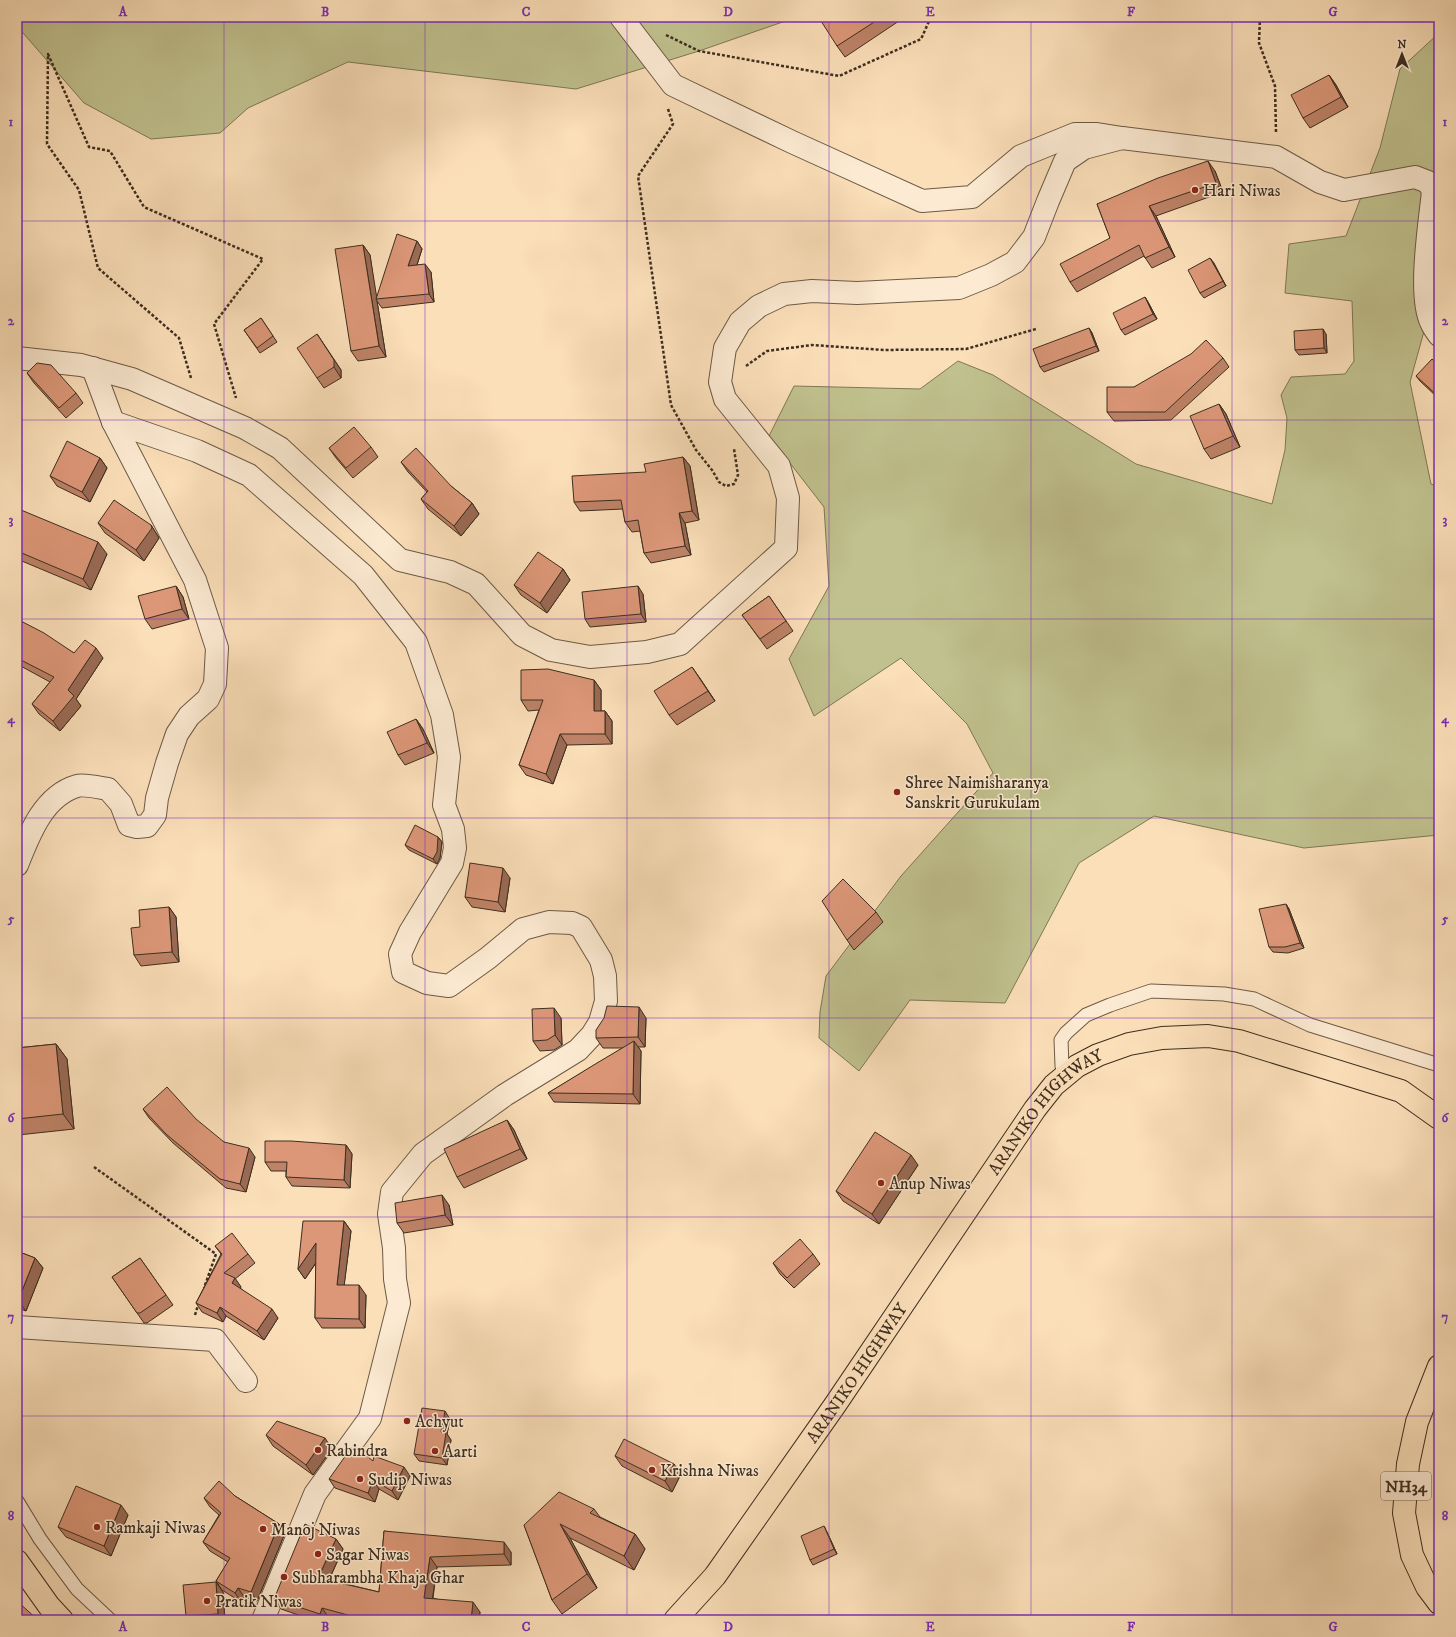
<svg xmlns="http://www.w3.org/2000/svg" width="1456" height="1637" font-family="'IM FELL DW Pica',serif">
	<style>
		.green { fill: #c0c18e; stroke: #7e7856 }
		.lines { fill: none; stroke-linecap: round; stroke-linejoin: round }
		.lane-casing { stroke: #6c5a46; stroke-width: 15 }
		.street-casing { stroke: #6c5a46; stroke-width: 24 }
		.highway-casing { stroke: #3d2e1f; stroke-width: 24 }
		.path { stroke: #3d2e1f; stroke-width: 2.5; stroke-dasharray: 3 2; stroke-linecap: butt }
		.lane { stroke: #fcead2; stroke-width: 13 }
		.street { stroke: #fcead2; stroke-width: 22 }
		.highway { stroke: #fbdfb9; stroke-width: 22 }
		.wall { fill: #bd8267; stroke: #3d2e1f }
		.shaded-wall { fill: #9a6a54; stroke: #3d2e1f }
		.building { fill: #dc9778; stroke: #3d2e1f }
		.grid { fill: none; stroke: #7b2cbf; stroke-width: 1; stroke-opacity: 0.55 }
		.poi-dot { fill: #8f2418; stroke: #fcead2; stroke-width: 1.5 }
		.labels { text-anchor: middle; stroke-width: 3; stroke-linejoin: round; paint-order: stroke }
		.shield { fill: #fcead2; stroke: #766655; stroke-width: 1 }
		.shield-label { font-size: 16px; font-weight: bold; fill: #3d2e1f }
		.poi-label { font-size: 17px; fill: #3d2e1f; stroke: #fcead2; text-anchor: start }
		.street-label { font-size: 17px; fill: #3d2e1f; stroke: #fcead2 }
		.neatline { fill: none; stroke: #7b2cbf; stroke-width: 1.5 }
		.grid-label { font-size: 13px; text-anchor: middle; font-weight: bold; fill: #7b2cbf }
	</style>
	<rect width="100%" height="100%" fill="#fbdfb9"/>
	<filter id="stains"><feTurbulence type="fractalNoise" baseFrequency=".005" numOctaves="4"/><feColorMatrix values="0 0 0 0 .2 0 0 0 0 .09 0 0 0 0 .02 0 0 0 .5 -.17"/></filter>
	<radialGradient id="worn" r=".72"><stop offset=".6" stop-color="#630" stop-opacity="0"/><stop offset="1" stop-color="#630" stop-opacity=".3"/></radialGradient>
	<g class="green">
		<path d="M17 17H797L699 51 576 89 348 62 248 108 220 133 151 139 84 103 17 26Z"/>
		<path d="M1439 33V264L1426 324 1410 382 1431 484 1439 487V835L1304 848 1154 816 1079 863 1005 1003 910 1000 859 1071 819 1038 820 1012 826 976 901 876 993 773 967 724 901 658 814 716 789 659 829 586 824 507 769 436 794 386 920 389 958 361 993 375 1136 464 1272 504 1285 450 1287 418 1281 395 1291 377 1345 374 1354 361 1352 301 1285 293 1289 244 1346 236 1380 148 1400 69Z"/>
	</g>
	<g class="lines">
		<defs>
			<g id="lane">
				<path d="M1066 1075 1062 1066 1061 1040 1066 1033 1086 1015 1110 1005 1151 991 1224 994 1254 999 1310 1025 1439 1065"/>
				<path d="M17 1501 40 1539 77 1589 110 1620"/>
			</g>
			<g id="street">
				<path d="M621 17 673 85 792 142 922 201 972 197 1021 156 1075 134H1097L1122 138 1276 157 1320 182 1344 190 1415 177 1428 182 1433 191C1430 222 1418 294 1431 322 1433 327 1436 331 1439 335"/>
				<path d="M17 358 81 365 132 379 245 428 280 448 400 560 450 572 476 584 522 635 551 650 590 657 647 652 680 644 786 548 788 498 779 466 725 399 720 382 725 348 740 322 759 306 784 294 812 291 857 293 959 288 991 275 1015 262 1034 237 1048 201 1065 161 1084 148 1122 138"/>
				<path d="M113 422 197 451 249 475 363 575 416 642 442 715 449 757 444 805 453 829 455 848 452 863 410 932 400 954 403 972 427 983 449 986 488 958 523 929 549 922 572 923 581 927 601 960 605 976 606 1001 600 1022 592 1035 578 1050 505 1095 423 1154 392 1192 389 1214 394 1248 395 1279 399 1303 370 1418 315 1494 263 1620"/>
				<path d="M17 865C29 835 43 796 77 786 84 784 101 788 108 789L121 804 129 825 137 827 147 826 155 815 157 798 167 763 177 734 189 716 208 699 215 684 217 648 195 580 113 422 93 368"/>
				<path d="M17 1327 215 1340 246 1381"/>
			</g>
			<g id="highway">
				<path d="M1439 1366 1417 1422 1408 1464 1404 1513 1412 1555 1427 1587 1439 1603"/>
				<path d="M17 1561 49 1606 62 1620"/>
				<path id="s1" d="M675 1620 715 1576 835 1405 1035 1109 1054 1085 1077 1066 1098 1055 1129 1044 1162 1038 1208 1036 1239 1041 1401 1091 1439 1118"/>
			</g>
		</defs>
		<use href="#lane" class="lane-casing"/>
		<use href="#street" class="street-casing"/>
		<use href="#highway" class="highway-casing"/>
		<g class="path">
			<path d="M1260 17 1259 43 1275 86 1276 133"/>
			<path d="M666 35 699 51 839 76 921 39 931 17"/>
			<path d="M668 109 673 124 638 176 671 405 696 450 712 470 719 482 726 486 734 484 738 475 734 449"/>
			<path d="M746 366 767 351 812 345 884 350 966 349 1036 329"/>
			<path d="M191 378 179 338 98 268 79 190 47 144 48 54 89 147 110 151 144 207 263 259 214 324 236 398"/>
			<path d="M94 1167 216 1254 204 1288"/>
			<path d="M195 1315 199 1302"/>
		</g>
		<use href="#lane" class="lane"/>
		<use href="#street" class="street"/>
		<use href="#highway" class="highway"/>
	</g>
	<g class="wall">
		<path d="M828 17H905L845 57 837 46Z"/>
		<path d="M1329 75 1336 85 1348 107 1310 128 1303 118Z"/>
		<path d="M1215 171 1223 192 1156 216 1175 257 1152 268 1144 256 1077 292 1070 282 1110 238 1097 204Z"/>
		<path d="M417 241 422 249 417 265 431 272 434 302 382 308 377 301 386 357 358 361 351 351 363 245 370 255 376 298Z"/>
		<path d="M1210 258 1226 286 1204 298 1200 293Z"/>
		<path d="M1145 297 1148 302 1157 319 1125 335 1121 330Z"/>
		<path d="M261 318 277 342 260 353 244 330Z"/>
		<path d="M1089 328 1092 333 1099 351 1044 372 1040 367Z"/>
		<path d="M317 334 341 370V378L324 388 317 378Z"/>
		<path d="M1326 334 1327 353 1299 355 1295 350Z"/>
		<path d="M1223 358 1229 367 1171 420 1114 421 1107 412 1134 387Z"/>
		<path d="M1439 365V399L1420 381 1416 376Z"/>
		<path d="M27 373 76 393 83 403 66 418 34 383Z"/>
		<path d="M1219 404 1226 414 1240 447 1211 459 1204 449Z"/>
		<path d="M371 447 378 457 353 478 336 458 329 448Z"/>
		<path d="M683 457 690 466 699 520 685 523 691 555 651 563 644 553 640 531 632 532 625 522 623 509 580 511 574 502Z"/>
		<path d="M100 458 107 468 90 502 57 486 50 476Z"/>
		<path d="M401 462 451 486 472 503 479 514 461 536 428 509 421 499 427 492 408 472Z"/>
		<path d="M17 518 107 554 91 590 17 559Z"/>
		<path d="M98 523 151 525 159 538 144 561 105 533Z"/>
		<path d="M563 569 570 580 547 613 521 595 514 585Z"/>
		<path d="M176 586 183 597 189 619 152 629 145 619Z"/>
		<path d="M643 594 646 622 590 627 585 619Z"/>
		<path d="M769 596 793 631 767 649 742 615Z"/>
		<path d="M17 619 74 653 103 658 76 699 81 706 60 731 39 714 32 704 50 682 17 664Z"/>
		<path d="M699 677 715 701 677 725 669 715Z"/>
		<path d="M594 680 601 690V711H605L612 721V744L567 745 553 784 526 775 519 765 539 710 528 711 521 700Z"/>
		<path d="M416 719 423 729 434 753 405 765 398 755Z"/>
		<path d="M438 837 442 842 440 858 437 864 409 850 405 845Z"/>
		<path d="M510 878 505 912 472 907 465 897Z"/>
		<path d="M1286 904 1289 909 1304 948 1288 953 1273 952 1269 947Z"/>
		<path d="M169 907 176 917 179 962 141 966 134 955 140 927Z"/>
		<path d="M876 912 883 922 854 950 847 940Z"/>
		<path d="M561 1018 562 1045 554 1050 540 1051 533 1041Z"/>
		<path d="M646 1018 645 1047H638L641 1051 640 1104 554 1102 548 1093 623 1048H603L596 1038Z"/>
		<path d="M56 1044 67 1059 74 1129 18 1135 17 1134V1048Z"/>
		<path d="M143 1109 224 1142 255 1157 246 1192 226 1188 173 1143 149 1118Z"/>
		<path d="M507 1120 514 1130 527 1159 464 1188 457 1177Z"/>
		<path d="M346 1145 352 1154 350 1188 292 1186 286 1177V1171H271L265 1162Z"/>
		<path d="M918 1165 879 1224 843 1201 836 1191Z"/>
		<path d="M449 1205 453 1225 404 1233 397 1223Z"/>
		<path d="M344 1221 351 1231 344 1285 366 1295 365 1328H322L315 1318 316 1263 305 1279 298 1269Z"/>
		<path d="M215 1246 248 1254 255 1263 235 1279 241 1287 240 1288 278 1318 264 1340 226 1316 223 1322 202 1312 196 1303 221 1254Z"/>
		<path d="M17 1251 35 1258 43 1268 26 1311 17 1308Z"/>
		<path d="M813 1254 820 1264 794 1288 780 1274 773 1263Z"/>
		<path d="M140 1258 173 1305 147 1323H144L112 1277Z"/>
		<path d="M450 1419 447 1434 451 1440 447 1465 419 1461 414 1454Z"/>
		<path d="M266 1435 332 1449 313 1475 273 1446Z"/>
		<path d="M615 1456 681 1474 672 1492 622 1466Z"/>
		<path d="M373 1461 410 1476 398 1500 379 1489 375 1502 335 1488 329 1479Z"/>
		<path d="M235 1496 279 1524 285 1533 257 1601 244 1597 241 1602 222 1590 216 1581 228 1562 210 1551 203 1542 219 1515 210 1507 204 1498Z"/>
		<path d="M594 1509 600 1517 635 1534 645 1549 634 1570 570 1538 597 1588 562 1614 552 1600 524 1525Z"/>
		<path d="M128 1515 111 1556 66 1537 58 1527Z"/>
		<path d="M384 1531 511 1552V1565L437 1567 433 1598 480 1612 479 1620H337L329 1618V1620H313L281 1609 274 1599 336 1539 343 1549 329 1580 379 1592Z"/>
		<path d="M827 1532 837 1554 813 1565 810 1560Z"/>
		<path d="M216 1582 223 1592 225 1620H189L186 1616Z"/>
	</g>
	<g class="shaded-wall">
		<path d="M1329 75 1336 85 1348 107 1341 97Z"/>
		<path d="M1208 161 1215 171 1223 192 1216 183Z"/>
		<path d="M1149 206 1156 216 1175 257 1169 247Z"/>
		<path d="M417 241 422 249 414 274 408 266Z"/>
		<path d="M363 245 370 255 377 299H376L377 301 386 357 379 346Z"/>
		<path d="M1210 258 1214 263 1226 286 1223 281Z"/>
		<path d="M425 264 431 272 434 302 429 294Z"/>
		<path d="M1145 297 1148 302 1157 319 1153 314Z"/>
		<path d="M1089 328 1092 333 1099 351 1096 346Z"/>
		<path d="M1323 329 1326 334 1327 353 1324 348Z"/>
		<path d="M317 334 341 370V378L334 367Z"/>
		<path d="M1219 404 1226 414 1240 447 1233 436Z"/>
		<path d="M683 457 690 466 699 520 692 511Z"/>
		<path d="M100 458 107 468 90 502 82 492Z"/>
		<path d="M472 503 479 514 461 536 454 526Z"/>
		<path d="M679 513 685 523 691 555 685 546Z"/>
		<path d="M151 525 159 538 144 561 136 550Z"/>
		<path d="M98 542 107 554 91 590 83 579Z"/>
		<path d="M563 569 570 580 547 613 540 603Z"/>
		<path d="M176 586 183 597 189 619 182 609Z"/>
		<path d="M638 586 643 594 646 622 641 614Z"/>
		<path d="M96 648 103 658 76 699 81 706 60 731 53 721 68 690Z"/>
		<path d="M692 667 699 677 715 701 708 691Z"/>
		<path d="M594 680 601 690V721L594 711Z"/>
		<path d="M605 711 612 721V744L605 734Z"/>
		<path d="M416 719 423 729 434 753 427 743Z"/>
		<path d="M560 734 567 745 553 784 546 774Z"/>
		<path d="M438 837 442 842 440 858 437 864 433 859Z"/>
		<path d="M503 868 510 878 505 912 498 902Z"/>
		<path d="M1286 904 1289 909 1304 948 1300 943Z"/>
		<path d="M169 907 176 917 179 962 172 952Z"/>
		<path d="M639 1007 646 1018 645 1047 638 1037Z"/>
		<path d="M554 1008 561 1018 562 1045 555 1035Z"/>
		<path d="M634 1041 641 1051 640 1104 633 1094Z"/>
		<path d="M56 1044 67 1059 74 1129 63 1114Z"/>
		<path d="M507 1120 514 1130 527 1159 520 1149Z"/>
		<path d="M346 1145 352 1154 350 1188 344 1180Z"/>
		<path d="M249 1148 255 1157 246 1192 240 1184Z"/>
		<path d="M911 1155 918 1165 879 1224 872 1214Z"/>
		<path d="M442 1195 449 1205 453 1225 445 1215Z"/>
		<path d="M344 1221 351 1231 343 1295 337 1285Z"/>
		<path d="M316 1243 323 1252 305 1279 298 1269Z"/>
		<path d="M35 1258 43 1268 26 1311 18 1301Z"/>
		<path d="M235 1278 241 1287 239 1292 232 1283Z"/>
		<path d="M359 1285 366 1295 365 1328 359 1319Z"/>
		<path d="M220 1307 226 1316 223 1322 217 1313Z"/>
		<path d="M272 1309 278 1318 264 1340 257 1331Z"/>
		<path d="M445 1411 450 1419 447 1434 451 1440 447 1465 442 1458 441 1432Z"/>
		<path d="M325 1438 332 1449 313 1475 306 1465Z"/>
		<path d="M674 1464 681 1474 672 1492 665 1481Z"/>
		<path d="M404 1467 410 1476 398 1500 392 1491Z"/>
		<path d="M373 1480 379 1489 375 1502 368 1493Z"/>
		<path d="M121 1505 128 1515 111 1556 104 1546Z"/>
		<path d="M279 1524 285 1533 257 1601 251 1592Z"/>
		<path d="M560 1524 570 1538 597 1588 587 1574Z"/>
		<path d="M824 1526 827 1532 837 1554 834 1549Z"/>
		<path d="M635 1534 645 1549 634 1570 624 1556Z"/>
		<path d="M336 1539 343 1549 325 1588 318 1578Z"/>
		<path d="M504 1542 511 1552V1565L504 1554Z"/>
		<path d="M430 1557 437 1567 431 1608 424 1598Z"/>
		<path d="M216 1582 223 1592 225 1620H223L218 1614Z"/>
		<path d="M238 1588 244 1597 241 1602 235 1593Z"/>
		<path d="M473 1602 480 1612 479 1620H471Z"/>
		<path d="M322 1608 329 1618V1620H324L320 1614Z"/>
	</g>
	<g class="building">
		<path d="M828 17H882L837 46 821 21Z"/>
		<path d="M1329 75 1341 97 1303 118 1291 95Z"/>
		<path d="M1208 161 1216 183 1149 206 1169 247 1145 258 1139 245 1070 282 1060 264 1110 238 1097 204 1158 178Z"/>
		<path d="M397 234 417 241 408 266 425 264 429 294 376 299Z"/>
		<path d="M363 245 379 346 351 351 335 249Z"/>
		<path d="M1210 258 1223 281 1200 293 1188 270Z"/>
		<path d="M1145 297 1153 314 1121 330 1113 313Z"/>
		<path d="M261 318 273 336 257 348 244 330Z"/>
		<path d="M1089 328 1096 346 1040 367 1033 349Z"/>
		<path d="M1323 329 1324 348 1295 350 1294 331Z"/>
		<path d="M317 334 334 360V367L317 378 297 348Z"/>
		<path d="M1206 340 1223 358 1165 412H1107V387H1134L1191 354Z"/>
		<path d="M1432 359 1439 365V397L1416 376Z"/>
		<path d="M37 363 51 365 76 393 59 408 27 373Z"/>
		<path d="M1219 404 1233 436 1204 449 1190 416Z"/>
		<path d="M354 427 371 447 346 468 329 448Z"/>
		<path d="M67 441 100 458 82 492 50 476Z"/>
		<path d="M416 448 451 486 472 503 454 526 421 499 428 491 401 462Z"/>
		<path d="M683 457 692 511 679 513 685 546 644 553 638 520 625 522 621 500 574 502 572 476 646 472 644 464Z"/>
		<path d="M114 500 151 525 152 528 136 550 98 523Z"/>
		<path d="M21 510 98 542 83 579 17 551V518Z"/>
		<path d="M538 552 563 569 540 603 514 585Z"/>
		<path d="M176 586 182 609 145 619 138 596Z"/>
		<path d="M638 586 641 614 585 619 582 592Z"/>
		<path d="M769 596 786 621 760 639 742 615Z"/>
		<path d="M17 619 44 633 74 653 85 640 96 648 68 690 74 696 53 721 32 704 54 677 17 658Z"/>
		<path d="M692 667 708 691 669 715 654 691Z"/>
		<path d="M548 669 594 680V711H605V734H560L546 774 519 765 543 700H521V670Z"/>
		<path d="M416 719 427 743 398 755 387 732Z"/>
		<path d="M415 825 438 837 437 852 433 859 405 845Z"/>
		<path d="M470 863 503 868 498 902 465 897Z"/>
		<path d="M843 879 876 912 847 940 822 901Z"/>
		<path d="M1286 904 1300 943 1285 947H1269L1259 909Z"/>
		<path d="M169 907 172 952 134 955 131 928 140 927 139 910Z"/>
		<path d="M607 1006 639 1007 638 1037 596 1038V1030L604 1018Z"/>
		<path d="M554 1008 555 1035 547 1040 533 1041 532 1009Z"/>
		<path d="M634 1041 633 1094 548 1093 597 1063Z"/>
		<path d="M56 1044 63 1114 17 1119V1048Z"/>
		<path d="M167 1087 196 1119 224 1142 249 1148 240 1184 220 1179 166 1134 143 1109Z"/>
		<path d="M507 1120 520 1149 457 1177 444 1149Z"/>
		<path d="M875 1132 911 1155 872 1214 836 1191Z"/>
		<path d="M265 1141H291L346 1145 344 1180 286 1177 287 1162H265Z"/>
		<path d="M442 1195 445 1215 397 1223 395 1203Z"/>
		<path d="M303 1221H344L337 1285H359V1319L315 1318 316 1243 298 1269Z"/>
		<path d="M232 1233 248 1254 224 1273 235 1278 232 1283 272 1309 257 1331 220 1307 217 1313 196 1303 222 1254 215 1246Z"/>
		<path d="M800 1239 813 1254 787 1278 773 1263Z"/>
		<path d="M17 1251 35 1258 18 1301 17 1300Z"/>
		<path d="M140 1258 166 1295 140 1313H137L112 1277Z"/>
		<path d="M422 1408 445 1411 441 1432 446 1433 442 1458 414 1454Z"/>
		<path d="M277 1421 325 1438 306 1465 266 1435Z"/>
		<path d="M624 1439 674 1464 665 1481 615 1456Z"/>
		<path d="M351 1448 362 1452 373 1461 374 1456 404 1467 392 1491 373 1480 368 1493 329 1479Z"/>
		<path d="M219 1481 235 1496 279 1524 251 1592 238 1588 235 1593 216 1581 230 1558 203 1542 221 1513 204 1498Z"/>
		<path d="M76 1486 121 1505 104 1546 58 1527Z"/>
		<path d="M559 1492 594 1509 590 1513 635 1534 624 1556 560 1524 587 1574 552 1600 524 1525Z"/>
		<path d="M305 1524 336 1539 318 1578 379 1592 384 1531 504 1542V1554L430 1557 424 1598 473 1602 471 1620H366L322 1608 320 1614 274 1599Z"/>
		<path d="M824 1526 834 1549 810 1560 801 1536Z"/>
		<path d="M216 1582 218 1614 186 1616 183 1585Z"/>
		<path d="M17 1601 38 1620H17Z"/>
	</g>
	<path class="grid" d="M224 17V1620M425 17V1620M627 17V1620M829 17V1620M1031 17V1620M1232 17V1620M17 221H1439M17 420H1439M17 619H1439M17 818H1439M17 1018H1439M17 1217H1439M17 1416H1439"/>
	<g class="poi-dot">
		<circle cx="1195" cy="190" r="4"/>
		<circle cx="897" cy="792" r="4"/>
		<circle cx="881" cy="1183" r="4"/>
		<circle cx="407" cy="1421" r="4"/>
		<circle cx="318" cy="1450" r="4"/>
		<circle cx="435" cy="1451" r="4"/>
		<circle cx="652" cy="1470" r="4"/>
		<circle cx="360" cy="1479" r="4"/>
		<circle cx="97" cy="1527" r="4"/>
		<circle cx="263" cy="1529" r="4"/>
		<circle cx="318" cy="1554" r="4"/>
		<circle cx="284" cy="1577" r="4"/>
		<circle cx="207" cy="1601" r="4"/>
	</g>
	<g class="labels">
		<rect class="shield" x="1381" y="1472" width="50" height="28" rx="3"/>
		<g class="shield-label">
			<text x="1406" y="1492">NH34</text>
		</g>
		<g class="poi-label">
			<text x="1203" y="196">Hari Niwas</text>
			<text x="905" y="788">Shree Naimisharanya<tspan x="905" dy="20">Sanskrit Gurukulam</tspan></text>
			<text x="889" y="1189">Anup Niwas</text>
			<text x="415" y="1427">Achyut</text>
			<text x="326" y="1456">Rabindra</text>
			<text x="443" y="1457">Aarti</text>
			<text x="660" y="1476">Krishna Niwas</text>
			<text x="368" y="1485">Sudip Niwas</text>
			<text x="105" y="1533">Ramkaji Niwas</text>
			<text x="271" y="1535">Manoj Niwas</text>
			<text x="326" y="1560">Sagar Niwas</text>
			<text x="292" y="1583">Subharambha Khaja Ghar</text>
			<text x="215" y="1607">Pratik Niwas</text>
		</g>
		<g class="street-label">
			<text dy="6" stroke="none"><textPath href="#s1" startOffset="631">ARANIKO HIGHWAY</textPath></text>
			<text dy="6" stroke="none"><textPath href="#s1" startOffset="307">ARANIKO HIGHWAY</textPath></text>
		</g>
	</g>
	<rect width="1456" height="1637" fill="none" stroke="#fbdfb9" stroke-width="44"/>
	<g transform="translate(1402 54)" stroke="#fcead2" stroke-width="3" paint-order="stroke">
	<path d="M0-3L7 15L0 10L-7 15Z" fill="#3d2e1f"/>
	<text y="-6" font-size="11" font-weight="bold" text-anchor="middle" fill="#3d2e1f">N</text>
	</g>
	<rect x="22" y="22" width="1412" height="1593" class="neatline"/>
	<g class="grid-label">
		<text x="123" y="16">A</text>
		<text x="325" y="16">B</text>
		<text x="526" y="16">C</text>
		<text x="728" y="16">D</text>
		<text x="930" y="16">E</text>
		<text x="1131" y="16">F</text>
		<text x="1333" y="16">G</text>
		<text x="11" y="126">1</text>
		<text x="1445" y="126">1</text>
		<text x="11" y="325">2</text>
		<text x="1445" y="325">2</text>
		<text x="11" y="524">3</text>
		<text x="1445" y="524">3</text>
		<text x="11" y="723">4</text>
		<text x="1445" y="723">4</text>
		<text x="11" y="923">5</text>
		<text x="1445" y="923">5</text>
		<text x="11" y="1122">6</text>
		<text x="1445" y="1122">6</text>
		<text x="11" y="1321">7</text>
		<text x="1445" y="1321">7</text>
		<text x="11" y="1520">8</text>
		<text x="1445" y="1520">8</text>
		<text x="123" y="1631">A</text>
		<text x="325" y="1631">B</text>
		<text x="526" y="1631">C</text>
		<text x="728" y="1631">D</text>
		<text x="930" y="1631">E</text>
		<text x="1131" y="1631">F</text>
		<text x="1333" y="1631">G</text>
	</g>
	<rect width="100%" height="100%" filter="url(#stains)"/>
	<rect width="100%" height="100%" fill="url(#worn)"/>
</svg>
